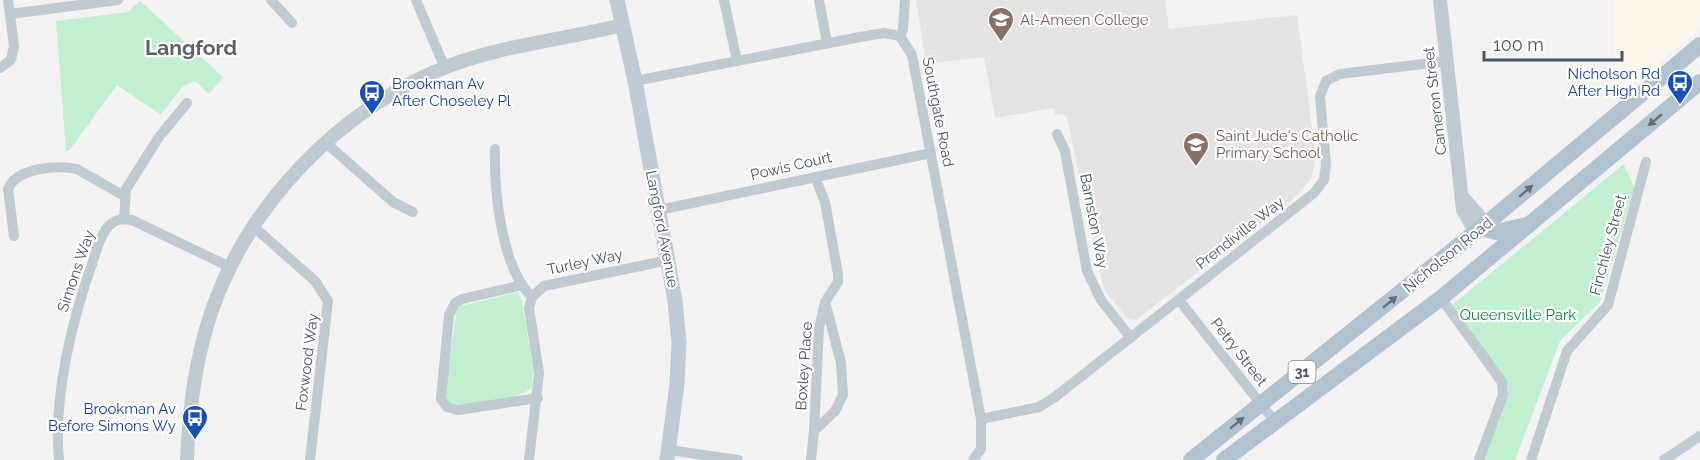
<svg xmlns="http://www.w3.org/2000/svg" width="1700" height="460" font-family="Raleway,sans-serif">
	<style>
		.commercial { fill: #fdf7ed }
		.education { fill: #e5e3e4 }
		.green { fill: #c1f0d0 }
		.lines { fill: none; stroke-linecap: round; stroke-linejoin: round }
		.minor { stroke: #bfcad1; stroke-width: 10 }
		.tertiary { stroke: #bfcad1; stroke-width: 14 }
		.secondary { stroke: #bfcbd5; stroke-width: 15 }
		.primary { stroke: #b1c3d0; stroke-width: 16 }
		.oneway { fill: #63717c }
		.labels { text-anchor: middle; stroke-width: 4.5; stroke-linejoin: round; paint-order: stroke }
		.shield { fill: #fff; stroke: #808990; stroke-width: 1.5 }
		.shield-label { font-size: 14px; font-weight: bold; fill: #495660 }
		.education-label { font-size: 15px; fill: #785e54; stroke: #fff; text-anchor: start }
		.transit-label { font-size: 15px; fill: #164399; stroke: #fff; text-anchor: end }
		.street-label { font-size: 15px; fill: #495660; stroke: #fff }
		.park-label { font-size: 15px; fill: #178446; stroke: #fff }
		.district-label { font-size: 21px; font-weight: bold; fill: #5e6267; stroke: #fff }
	</style>
	<rect width="100%" height="100%" fill="#f4f2f2"/>
	<path class="commercial" d="M1614 0H1700V29L1615 99Z"/>
	<path class="education" d="M916 0H1165L1169 29 1297 15 1316 157 1311 179 1293 199 1136 320 1128 319 1104 290 1067 118 1062 114 1055 115 1054 108 995 118 984 57 934 63 925 56Z"/>
	<g class="green">
		<path d="M140 1 223 77 209 94 195 81 182 87 161 115 117 85 69 151H66L56 21 128 12Z"/>
		<path d="M1624 164 1634 188 1600 302 1560 341 1515 460H1483L1509 390 1452 305Z"/>
		<path d="M518 292 522 301 533 369 532 387C519 401 468 405 448 404L445 394 457 307Z"/>
	</g>
	<g class="lines">
		<g class="minor">
			<path d="M271 0 292 23"/>
			<path d="M416 0 445 68"/>
			<path d="M724 0 737 61"/>
			<path d="M819 0 827 43"/>
			<path d="M10 14 118 0"/>
			<path d="M900 36 903 29 905 0"/>
			<path d="M0 68 11 60 14 46 8 0"/>
			<path d="M635 81 860 37 884 33 900 36 912 55 981 419V449L973 460"/>
			<path d="M1057 134 1065 151 1087 271 1101 300 1131 338"/>
			<path d="M326 143 393 202 413 212"/>
			<path d="M495 149C494 191 501 267 532 297"/>
			<path d="M659 210 931 153"/>
			<path d="M124 219 126 189 159 137 187 103"/>
			<path d="M254 227 315 281 328 301 310 460"/>
			<path d="M14 236 8 189C17 167 58 165 77 169L124 196"/>
			<path d="M522 285 462 299 455 303 449 315 441 399 447 407 458 410 538 398"/>
			<path d="M1441 298 1502 382 1503 395 1479 460"/>
			<path d="M1179 300 1275 422"/>
			<path d="M981 419 1039 407 1055 397 1314 193 1324 180 1326 165 1320 96 1326 81 1340 74 1448 61"/>
			<path d="M814 431 819 328 825 302 838 282V274L825 202 815 177"/>
			<path d="M669 450 738 460"/>
			<path d="M59 460C53 397 72 320 93 261 97 249 101 232 111 224 117 218 125 219 132 220L230 267"/>
			<path d="M529 460 539 373 529 308 532 297 544 286 669 260"/>
			<path d="M811 460 814 431 835 411 843 395 841 363 826 305"/>
			<path d="M1531 460 1567 351 1608 305 1646 162"/>
			<path d="M1664 460 1700 436"/>
		</g>
		<g class="tertiary">
			<path d="M1440 0 1463 210 1471 224 1481 228 1480 217 1463 198"/>
			<path d="M187 460C189 410 195 360 211 313 248 204 339 110 446 67 502 45 563 40 622 25"/>
		</g>
		<path class="secondary" d="M617 0 635 81 675 301 679 342 677 384 667 460"/>
		<g class="primary">
			<path d="M1481 228 1496 232 1527 225"/>
			<path d="M1191 460 1493 218 1700 45"/>
			<path d="M1224 460 1441 298 1700 82"/>
		</g>
	</g>
	<defs><path id="oneway-solid" d="M-6-.8H1V-3.2L6.5 0L1 3.2V.8H-6Z" transform="scale(1.5)"/></defs>
	<g class="oneway">
		<use href="#oneway-solid" transform="translate(1655 120) rotate(140)"/>
		<use href="#oneway-solid" transform="translate(1526 191) rotate(-41)"/>
		<use href="#oneway-solid" transform="translate(1390 302) rotate(-39)"/>
		<use href="#oneway-solid" transform="translate(1237 423) rotate(-39)"/>
	</g>
	<defs>
		<symbol id="school-pin" viewBox="-11 -11 22 30"><path d="M0 17L-7.5 6A9.5 9.5 0 1 1 7.5 6Z" fill="#8d6e63" stroke="#fff"/><path d="M0-5L7-2L0 1L-7-2ZM-4 1L0 2.5L4 1V4Q0 6-4 4Z" fill="#fff"/></symbol>
		<symbol id="bus-pin" viewBox="-11 -11 22 30"><path d="M0 17L-7.5 6A9.5 9.5 0 1 1 7.5 6Z" fill="#1a4fb4" stroke="#fff"/><path d="M-5-6H5V4H4V6H2V4H-2V6H-4V4H-5ZM-3.5-4V0h7V-4ZM-3.5 1.2v1.5H-2V1.2ZM2 1.2v1.5H3.5V1.2Z" fill="#fff"/></symbol>
	</defs>
	<g fill-rule="evenodd">
		<use href="#school-pin" x="986" y="5" width="30" height="40"/>
		<use href="#bus-pin" x="1665" y="68" width="30" height="40"/>
		<use href="#bus-pin" x="357" y="78" width="30" height="40"/>
		<use href="#school-pin" x="1181" y="130" width="30" height="40"/>
		<use href="#bus-pin" x="180" y="403" width="30" height="40"/>
	</g>
	<g class="labels">
		<rect class="shield" x="1288.5" y="361" width="27" height="22" rx="4.5"/>
		<g class="shield-label">
			<text x="1302" y="377">31</text>
		</g>
		<g class="education-label">
			<text x="1020" y="25">Al-Ameen College</text>
			<text x="1216" y="141">Saint Jude's Catholic<tspan x="1216" dy="17">Primary School</tspan></text>
		</g>
		<g class="transit-label">
			<text x="1660" y="79">Nicholson Rd<tspan x="1660" dy="17">After High Rd</tspan></text>
			<text x="392" y="89" text-anchor="start">Brookman Av<tspan x="392" dy="17">After Choseley Pl</tspan></text>
			<text x="176" y="414">Brookman Av<tspan x="176" dy="17">Before Simons Wy</tspan></text>
		</g>
		<g class="street-label">
			<text transform="translate(1435 101) rotate(-97)" y="5">Cameron Street</text>
			<text transform="translate(938 112) rotate(79)" y="5">Southgate Road</text>
			<text transform="translate(791 166) rotate(-13)" y="5">Powis Court</text>
			<text transform="translate(1094 221) rotate(79)" y="5">Barnston Way</text>
			<text transform="translate(662 229) rotate(79)" y="5">Langford Avenue</text>
			<text transform="translate(1240 233) rotate(-38)" y="5">Prendiville Way</text>
			<text transform="translate(1608 245) rotate(-75)" y="5">Finchley Street</text>
			<text transform="translate(1448 255) rotate(-39)" y="5">Nicholson Road</text>
			<text transform="translate(585 262) rotate(-12)" y="5">Turley Way</text>
			<text transform="translate(76 271) rotate(-71)" y="5">Simons Way</text>
			<text transform="translate(1239 352) rotate(52)" y="5">Petry Street</text>
			<text transform="translate(307 362) rotate(-83)" y="5">Foxwood Way</text>
			<text transform="translate(804 366) rotate(-86)" y="5">Boxley Place</text>
		</g>
		<g class="park-label">
			<text x="1518" y="320">Queensville Park</text>
		</g>
		<g class="district-label">
			<text x="191" y="55">Langford</text>
		</g>
	</g>
	<path d="M1484 51v9h138v-9" fill="none" stroke="#495660" stroke-width="3"/>
	<text x="1493" y="51" font-size="18" fill="#495660" stroke="#ffffff" stroke-width="4.5" paint-order="stroke">100 m</text>
</svg>
